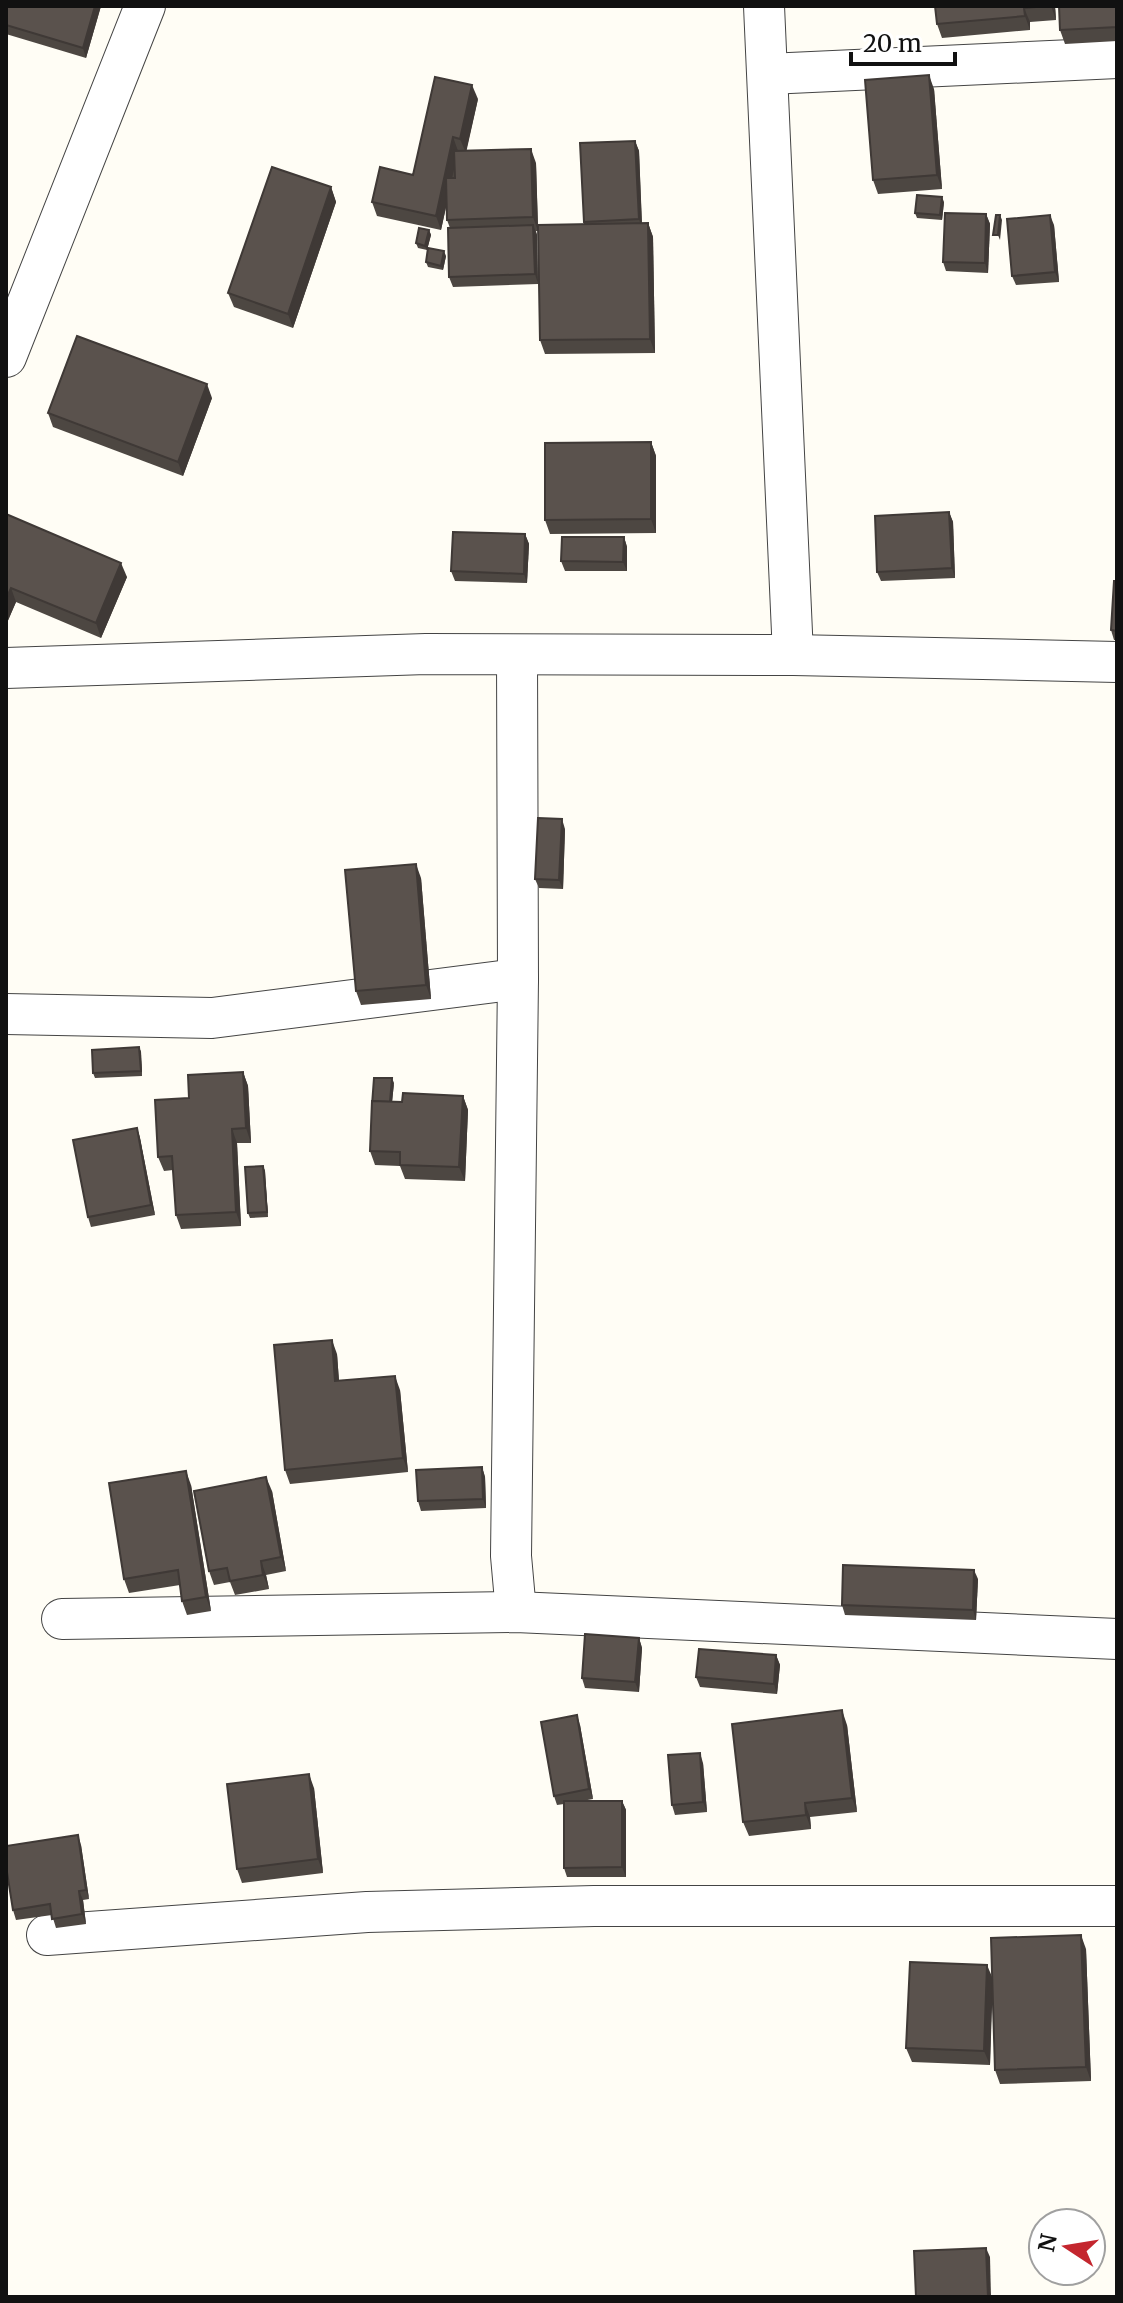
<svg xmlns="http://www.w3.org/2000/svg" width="1123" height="2303" font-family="Merriweather,serif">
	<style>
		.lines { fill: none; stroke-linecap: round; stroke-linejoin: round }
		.minor-casing { stroke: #444; stroke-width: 42 }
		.minor { stroke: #fff; stroke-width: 40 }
		.wall { fill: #4d4742 }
		.shaded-wall { fill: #3f3936 }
		.building { fill: #5a524d; stroke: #3f3936; stroke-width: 2 }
	</style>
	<rect width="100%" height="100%" fill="#fffdf5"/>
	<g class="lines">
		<defs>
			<g id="minor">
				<path d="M764 6 793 655"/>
				<path d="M768 74 1117 58"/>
				<path d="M6 357 145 6"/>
				<path d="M6 668 426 654 793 655 1117 662"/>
				<path d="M6 1014 212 1018 518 979"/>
				<path d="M516 1612 511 1556 518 979 517 655"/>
				<path d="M62 1619 516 1612 1117 1639"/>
				<path d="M47 1935 367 1912 594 1906H1117"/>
			</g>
		</defs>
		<use href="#minor" class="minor-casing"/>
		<use href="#minor" class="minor"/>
	</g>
	<g class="wall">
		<path d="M6 6H101L86 58 6 34Z"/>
		<path d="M935 6H1055L1056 20 1030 22V30L942 38 937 24Z"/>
		<path d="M1117 6V41L1065 44 1060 30Z"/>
		<path d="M934 89 942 189 878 194 873 180Z"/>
		<path d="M478 99 466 151 536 163 538 225 584 224V222L635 141 639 151 642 223H648L653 237 655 353 545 354 540 340 538 231H536L537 235 538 284 453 287 449 277 450 228 447 220V203L441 230 377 216 372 202 413 175Z"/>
		<path d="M331 187 336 202 293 328 234 307 228 293Z"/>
		<path d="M944 202 942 220 917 218 915 213Z"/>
		<path d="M986 214 990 224 988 273 946 271 943 262Z"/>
		<path d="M1054 225 1059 282 1016 285 1012 276Z"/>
		<path d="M429 230 431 235 427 250 418 248 416 243Z"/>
		<path d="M446 256 443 270 428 267 426 262Z"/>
		<path d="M212 398 183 476 53 427 48 413Z"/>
		<path d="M651 442 656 456V533L550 534 545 520Z"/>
		<path d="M949 512 953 522 955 578 881 581 877 572Z"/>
		<path d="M6 514 127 577 101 638 16 602 6 625Z"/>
		<path d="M525 534 529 544 527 583 455 581 451 571Z"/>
		<path d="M624 537 627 547V571H565L561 561Z"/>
		<path d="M1117 581V640H1114L1111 630Z"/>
		<path d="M565 829 563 889 539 888 535 879Z"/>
		<path d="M421 878 431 999 361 1005 356 991Z"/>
		<path d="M139 1047 141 1052 142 1076 95 1078 93 1073Z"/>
		<path d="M243 1072 248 1086 251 1143H237L241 1226 181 1229 176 1215 173 1170 164 1171 158 1157 189 1098Z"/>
		<path d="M394 1083 392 1102H402L463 1096 468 1110 465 1181 405 1179 400 1166 375 1165 370 1151Z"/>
		<path d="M137 1128 140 1138 155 1215 91 1227 88 1217Z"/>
		<path d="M263 1166 265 1171 268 1217 250 1218 248 1213Z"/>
		<path d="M337 1354 339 1381 400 1390 408 1472 290 1484 285 1470Z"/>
		<path d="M482 1467 485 1477 486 1508 421 1511 418 1501Z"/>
		<path d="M191 1485 211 1611 187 1615 182 1601 180 1585 129 1593 124 1579Z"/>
		<path d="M272 1491 286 1571 266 1575 269 1589 235 1595 230 1582 214 1585 209 1571Z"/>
		<path d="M978 1579 976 1620 845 1615 842 1605Z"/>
		<path d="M639 1638 642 1648 639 1692 585 1688 582 1678Z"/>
		<path d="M776 1655 780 1665 777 1694 700 1687 696 1677Z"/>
		<path d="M580 1725 593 1799 582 1801H622L626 1810V1877H567L564 1868V1804L557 1805 554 1796Z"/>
		<path d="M847 1725 857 1812 810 1817 811 1829 749 1836 743 1822Z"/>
		<path d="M703 1763 707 1812 675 1815 672 1805Z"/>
		<path d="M314 1788 323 1873 242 1883 237 1869Z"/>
		<path d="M81 1845 89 1899 83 1900 86 1924 56 1928 52 1915 16 1920 13 1910Z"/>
		<path d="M1086 1949 1091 2081 1000 2084 995 2070 992 1988 990 2065 912 2062 906 2048 992 1977Z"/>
	</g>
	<g class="shaded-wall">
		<path d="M95 6H101L86 58 83 48Z"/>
		<path d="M1051 6H1055L1056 20Z"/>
		<path d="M1024 8 1030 22V30L1025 16Z"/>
		<path d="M929 75 934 89 942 189 937 175Z"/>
		<path d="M472 85 478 99 466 153 460 139Z"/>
		<path d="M453 137 458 151 441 230 436 216Z"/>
		<path d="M635 141 639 151 642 229 639 219Z"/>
		<path d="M531 149 536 163 538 231 533 217Z"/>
		<path d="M331 187 336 202 293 328 288 314Z"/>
		<path d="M942 197 944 202 942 220 940 215Z"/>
		<path d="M986 214 990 224 988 273 985 263Z"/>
		<path d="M1000 215 1002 220 1000 240 998 235Z"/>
		<path d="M1050 215 1054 225 1059 282 1055 272Z"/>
		<path d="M648 223 653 237 655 353 650 339Z"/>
		<path d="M533 225 537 235 538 284 535 274Z"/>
		<path d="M429 230 431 235 427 250 425 246Z"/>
		<path d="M444 251 446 256 443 270 441 266Z"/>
		<path d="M207 384 212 398 183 476 178 462Z"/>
		<path d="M651 442 656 456V533L651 519Z"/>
		<path d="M949 512 953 522 955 578 952 568Z"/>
		<path d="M525 534 529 544 527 583 524 574Z"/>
		<path d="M624 537 627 547V571L623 562Z"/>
		<path d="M121 563 127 577 101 638 96 623Z"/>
		<path d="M11 588 16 602 6 625V599Z"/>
		<path d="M562 819 565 829 563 889 559 880Z"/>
		<path d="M416 864 421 878 431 999 426 985Z"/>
		<path d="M139 1047 141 1052 142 1076 141 1071Z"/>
		<path d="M243 1072 248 1086 251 1143 246 1128Z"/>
		<path d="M392 1078 394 1083 391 1112 389 1107Z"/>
		<path d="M463 1096 468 1110 465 1181 459 1167Z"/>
		<path d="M137 1128 140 1138 155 1215 151 1205Z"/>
		<path d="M232 1129 237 1143 241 1226 236 1212Z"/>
		<path d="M263 1166 265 1171 268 1217 267 1212Z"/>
		<path d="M332 1340 337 1354 340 1395 335 1381Z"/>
		<path d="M395 1376 400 1390 408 1472 403 1458Z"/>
		<path d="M482 1467 485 1477 486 1508 483 1499Z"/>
		<path d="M186 1471 191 1485 211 1611 206 1597Z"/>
		<path d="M266 1477 272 1491 286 1571 281 1557Z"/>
		<path d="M261 1561 266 1575 269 1589 263 1575Z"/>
		<path d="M974 1570 978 1579 976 1620 973 1610Z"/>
		<path d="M639 1638 642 1648 639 1692 635 1682Z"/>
		<path d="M776 1655 780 1665 777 1694 774 1684Z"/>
		<path d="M842 1710 847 1725 857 1812 852 1798Z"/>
		<path d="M577 1715 580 1725 593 1799 589 1789Z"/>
		<path d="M700 1753 703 1763 707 1812 703 1802Z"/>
		<path d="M309 1774 314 1788 323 1873 318 1859Z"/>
		<path d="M622 1801 626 1810V1877L622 1867Z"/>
		<path d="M805 1803 810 1817 811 1829 806 1815Z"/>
		<path d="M78 1835 81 1845 89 1899 86 1890Z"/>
		<path d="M79 1891 83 1900 86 1924 82 1914Z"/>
		<path d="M1081 1935 1086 1949 1091 2081 1086 2067Z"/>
		<path d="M987 1965 993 1979 990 2065 984 2051Z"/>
		<path d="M986 2248 990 2257 991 2297H988Z"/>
	</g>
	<g class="building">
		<path d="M6 6H95L83 48 6 25Z"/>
		<path d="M935 6H1048L1024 8 1025 16 937 24Z"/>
		<path d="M1059 6H1117V27L1060 30Z"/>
		<path d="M929 75 937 175 873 180 865 80Z"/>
		<path d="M435 77 472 85 460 139 453 137 436 216 372 202 380 167 413 175Z"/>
		<path d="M635 141 639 219 584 222 580 143Z"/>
		<path d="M531 149 533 217 447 220 446 178H455L454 151Z"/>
		<path d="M272 167 331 187 288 314 228 293Z"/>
		<path d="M917 195 942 197 940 215 915 213Z"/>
		<path d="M945 213 986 214 985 263 943 262Z"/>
		<path d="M996 215H1000L998 235H993Z"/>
		<path d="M1050 215 1055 272 1012 276 1007 219Z"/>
		<path d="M648 223 650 339 540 340 538 225Z"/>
		<path d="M533 225 535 274 449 277 448 228Z"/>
		<path d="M419 228 429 230 425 246 416 243Z"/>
		<path d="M428 248 444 251 441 266 426 262Z"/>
		<path d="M77 336 207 384 178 462 48 413Z"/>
		<path d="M651 442V519L545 520V443Z"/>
		<path d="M949 512 952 568 877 572 875 516Z"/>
		<path d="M6 514 121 563 96 623 11 588 6 599Z"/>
		<path d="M453 532 525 534 524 574 451 571Z"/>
		<path d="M562 537H624L623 562 561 561Z"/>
		<path d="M1114 581H1117V631L1111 630Z"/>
		<path d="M538 818 562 819 559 880 535 879Z"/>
		<path d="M416 864 426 985 356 991 345 870Z"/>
		<path d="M139 1047 141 1071 93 1073 92 1050Z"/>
		<path d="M243 1072 246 1128 232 1129 236 1212 176 1215 172 1156 158 1157 155 1100 189 1098 188 1075Z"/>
		<path d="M374 1078H392L390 1102 372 1101V1105Z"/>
		<path d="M403 1093 463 1096 459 1167 400 1165V1152L370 1151 372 1101 402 1102Z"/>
		<path d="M137 1128 151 1205 88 1217 73 1140Z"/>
		<path d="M263 1166 267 1212 248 1213 245 1167Z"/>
		<path d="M332 1340 335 1381 395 1376 403 1458 285 1470 274 1345Z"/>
		<path d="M482 1467 483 1499 418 1501 416 1470Z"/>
		<path d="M186 1471 206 1597 182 1601 178 1570 124 1579 109 1483Z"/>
		<path d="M266 1477 281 1557 261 1561 263 1575 230 1581 227 1568 209 1571 194 1491Z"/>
		<path d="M843 1565 974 1570 973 1610 842 1605Z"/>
		<path d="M585 1634 639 1638 635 1682 582 1678Z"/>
		<path d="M699 1649 776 1655 774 1684 696 1677Z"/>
		<path d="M842 1710 852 1798 805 1803 806 1815 743 1822 732 1724Z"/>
		<path d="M577 1715 589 1789 554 1796 541 1722Z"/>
		<path d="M700 1753 703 1802 672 1805 668 1755Z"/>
		<path d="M309 1774 318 1859 237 1869 227 1784Z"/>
		<path d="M564 1801H622V1867L564 1868Z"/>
		<path d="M78 1835 86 1890 79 1891 82 1914 52 1919 50 1904 13 1910 6 1866V1846Z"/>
		<path d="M1081 1935 1086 2067 995 2070 991 1938Z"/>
		<path d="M910 1962 987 1965 984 2051 906 2048Z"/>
		<path d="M986 2248 988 2297H916L914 2251Z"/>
	</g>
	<rect width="1123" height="2303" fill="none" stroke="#111111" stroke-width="16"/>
	<g transform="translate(1067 2247) rotate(282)"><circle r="38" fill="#ffffff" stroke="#a0a0a0" stroke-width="2"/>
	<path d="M0-6L14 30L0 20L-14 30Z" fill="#c4262e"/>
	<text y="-12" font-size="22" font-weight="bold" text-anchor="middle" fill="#111111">N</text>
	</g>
	<path d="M851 52v12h104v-12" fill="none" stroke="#111111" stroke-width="4"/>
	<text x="863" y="52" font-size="24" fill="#111111" stroke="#ffffff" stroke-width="6" paint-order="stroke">20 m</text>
</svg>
